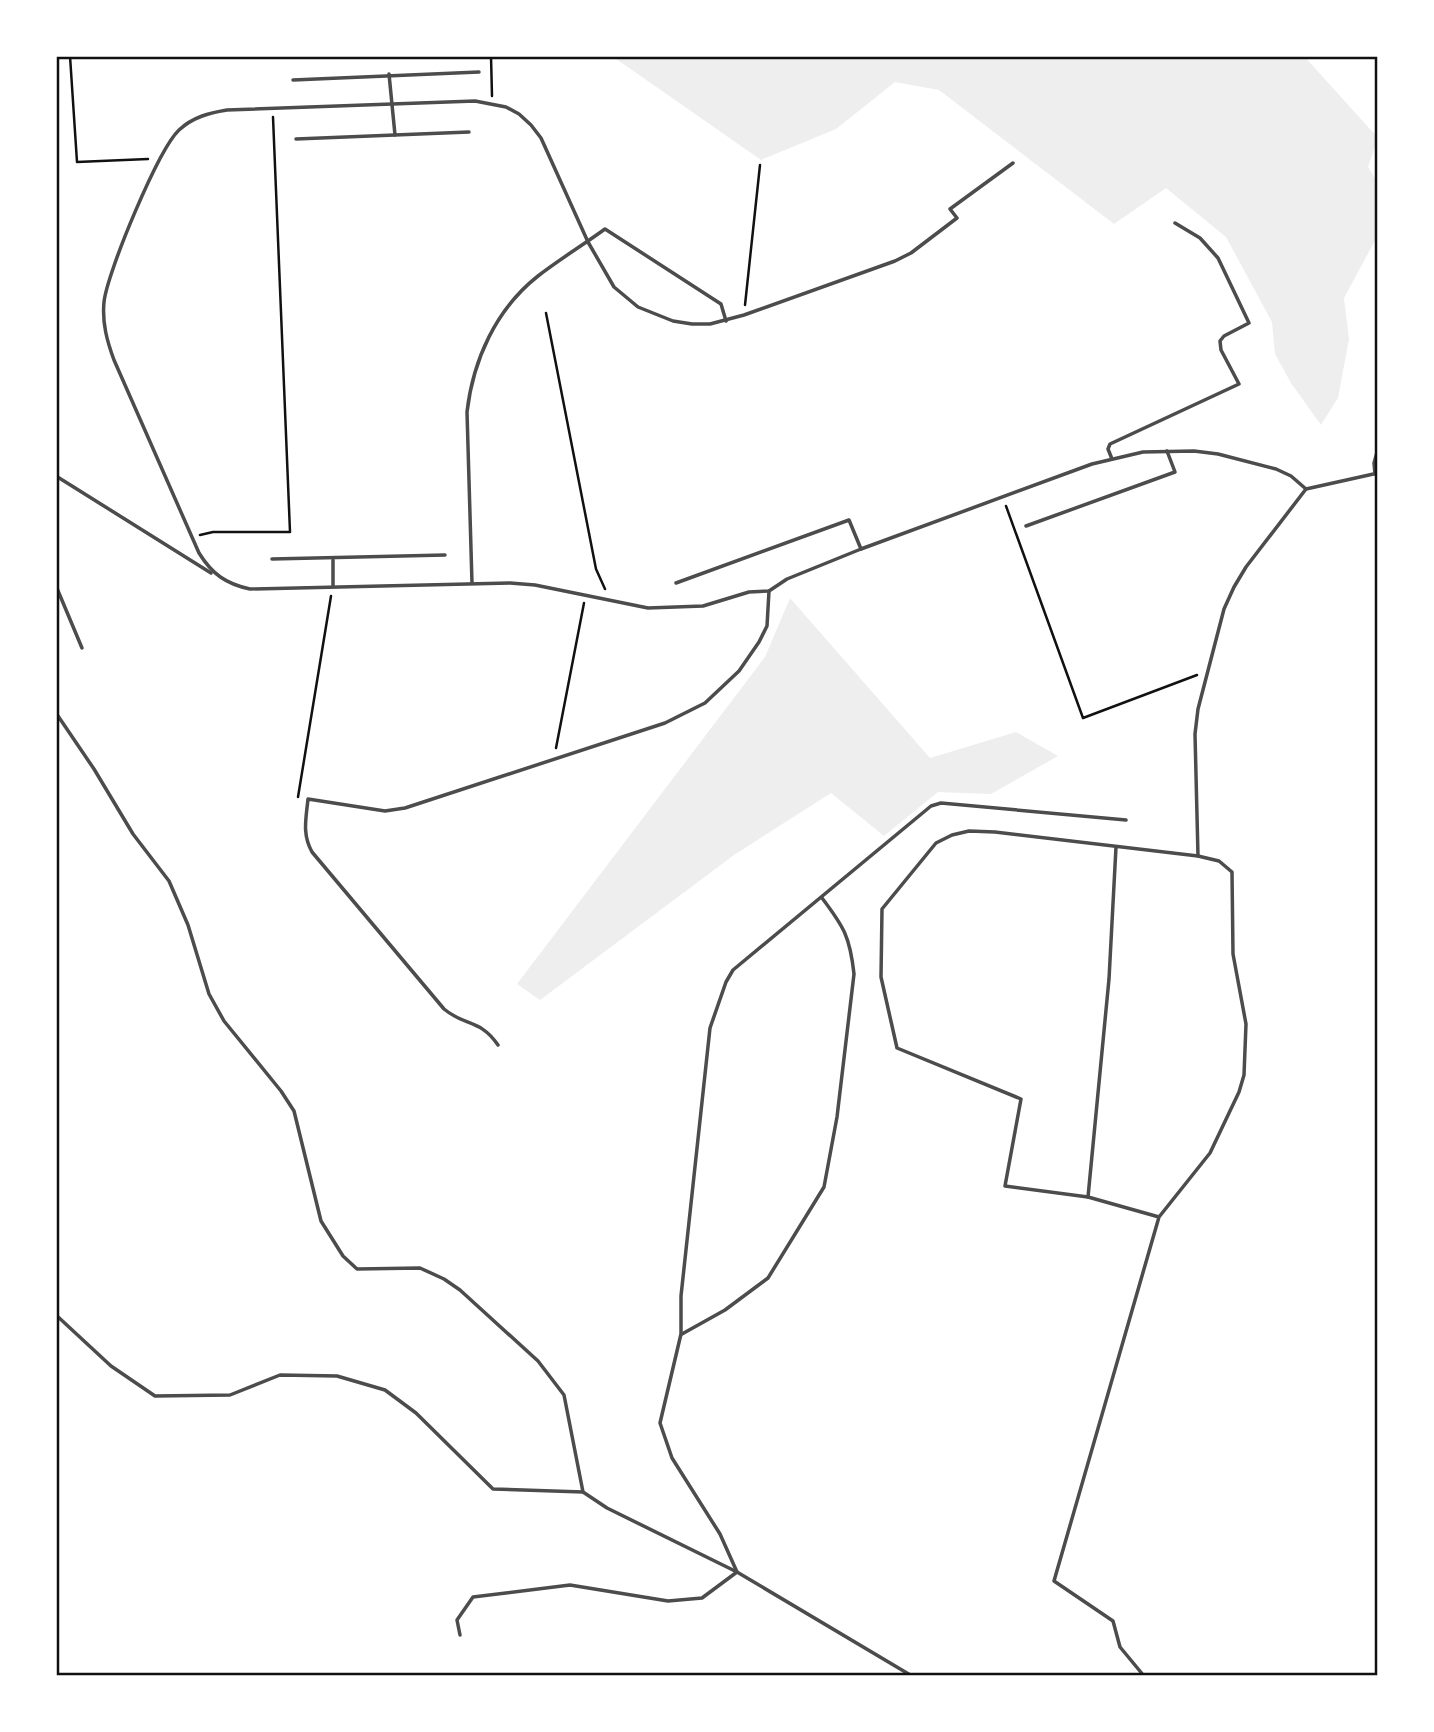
<svg xmlns="http://www.w3.org/2000/svg" width="1434" height="1732" font-family="'Libre Baskerville',serif">
	<style>
		.green { fill: #eee }
		.lines { fill: none; stroke-linecap: round; stroke-linejoin: round }
		.path { stroke: #111; stroke-width: 2.5 }
		.service { stroke: #4c4c4c; stroke-width: 3.5 }
		.neatline { fill: none; stroke: #111; stroke-width: 2.5 }
	</style>
	<rect width="100%" height="100%" fill="#fff"/>
	<g class="green">
		<path d="M612 56H1304L1378 138 1368 167 1378 183V235L1344 298 1349 339 1338 398 1321 425 1291 383 1275 354 1272 322 1226 237 1166 188 1114 224 939 90 895 82 836 129 761 160Z"/>
		<path d="M790 598 930 758 1016 732 1058 756 991 794 938 792 884 836 831 793 734 855 540 1000 517 984 765 657Z"/>
	</g>
	<g class="lines">
		<g class="path">
			<path d="M70 56 77 162 148 159"/>
			<path d="M491 56 492 96"/>
			<path d="M745 305 760 165"/>
			<path d="M546 313 596 569 605 589"/>
			<path d="M1006 506 1083 718 1197 675"/>
			<path d="M200 535 213 532H290L273 117"/>
			<path d="M556 748 584 603"/>
			<path d="M298 797 331 596"/>
		</g>
		<g class="service">
			<path d="M389 74 395 135"/>
			<path d="M293 80 479 72"/>
			<path d="M296 139 469 132"/>
			<path d="M1013 163 950 209 957 218 911 253 895 261 744 315 710 324H692L673 321 638 307 614 287 588 242 541 138 531 125 519 114 506 107 475 101 227 110C209 113 193 117 179 130 158 150 107 273 104 302 102 323 107 341 114 360L199 553C212 574 226 584 250 589L510 583 535 585 648 608 703 606 749 592 769 591 787 579 861 549 1092 464 1143 452 1194 451 1218 454 1276 469 1291 476 1306 489"/>
			<path d="M1112 459 1108 449 1110 444 1239 384 1221 350 1220 341 1224 336 1249 323 1218 258 1200 238 1175 223"/>
			<path d="M1375 474 1374 463 1378 449"/>
			<path d="M56 476 211 573"/>
			<path d="M1026 526 1175 472 1167 451"/>
			<path d="M272 559 445 555"/>
			<path d="M333 560V586"/>
			<path d="M472 583 467 412C473 360 496 309 538 276 560 259 583 245 605 229L721 304 726 321"/>
			<path d="M676 583 849 520 861 549"/>
			<path d="M56 586 82 648"/>
			<path d="M56 713 94 769 133 834 169 881 188 925 209 994 224 1021 281 1091 294 1111 321 1221 343 1256 357 1269 420 1268 444 1279 460 1290 538 1361 564 1395 583 1492 607 1508 737 1572 912 1676"/>
			<path d="M1198 856 1195 734 1198 709 1224 609 1234 587 1246 567 1306 489 1378 473"/>
			<path d="M498 1045C480 1019 466 1027 444 1009L312 852C302 834 306 819 308 799L385 811 405 808 665 723 705 703 739 671 759 642 767 626 769 591"/>
			<path d="M1088 1197 1109 979 1116 847"/>
			<path d="M56 1315 111 1366 155 1396 230 1395 280 1375 337 1376 385 1390 416 1413 493 1489 583 1492"/>
			<path d="M682 1334 725 1310 768 1278 824 1187 837 1117 854 974C850 937 844 927 822 898"/>
			<path d="M460 1635 457 1620 473 1597 570 1585 668 1601 702 1598 737 1572 720 1534 672 1458 660 1423 681 1334V1296L710 1028 726 982 733 970 931 806 941 803 1126 820"/>
			<path d="M1144 1676 1120 1647 1113 1621 1054 1581 1159 1217 1088 1197 1005 1186 1021 1099 897 1048 881 977 882 909 936 843 952 835 969 831 995 832 1198 856 1219 861 1232 872 1233 954 1246 1024 1244 1075 1239 1092 1210 1153 1159 1217"/>
		</g>
	</g>
	<rect width="1434" height="1732" fill="none" stroke="#ffffff" stroke-width="116"/>
	<rect x="58" y="58" width="1318" height="1616" class="neatline"/>
</svg>
